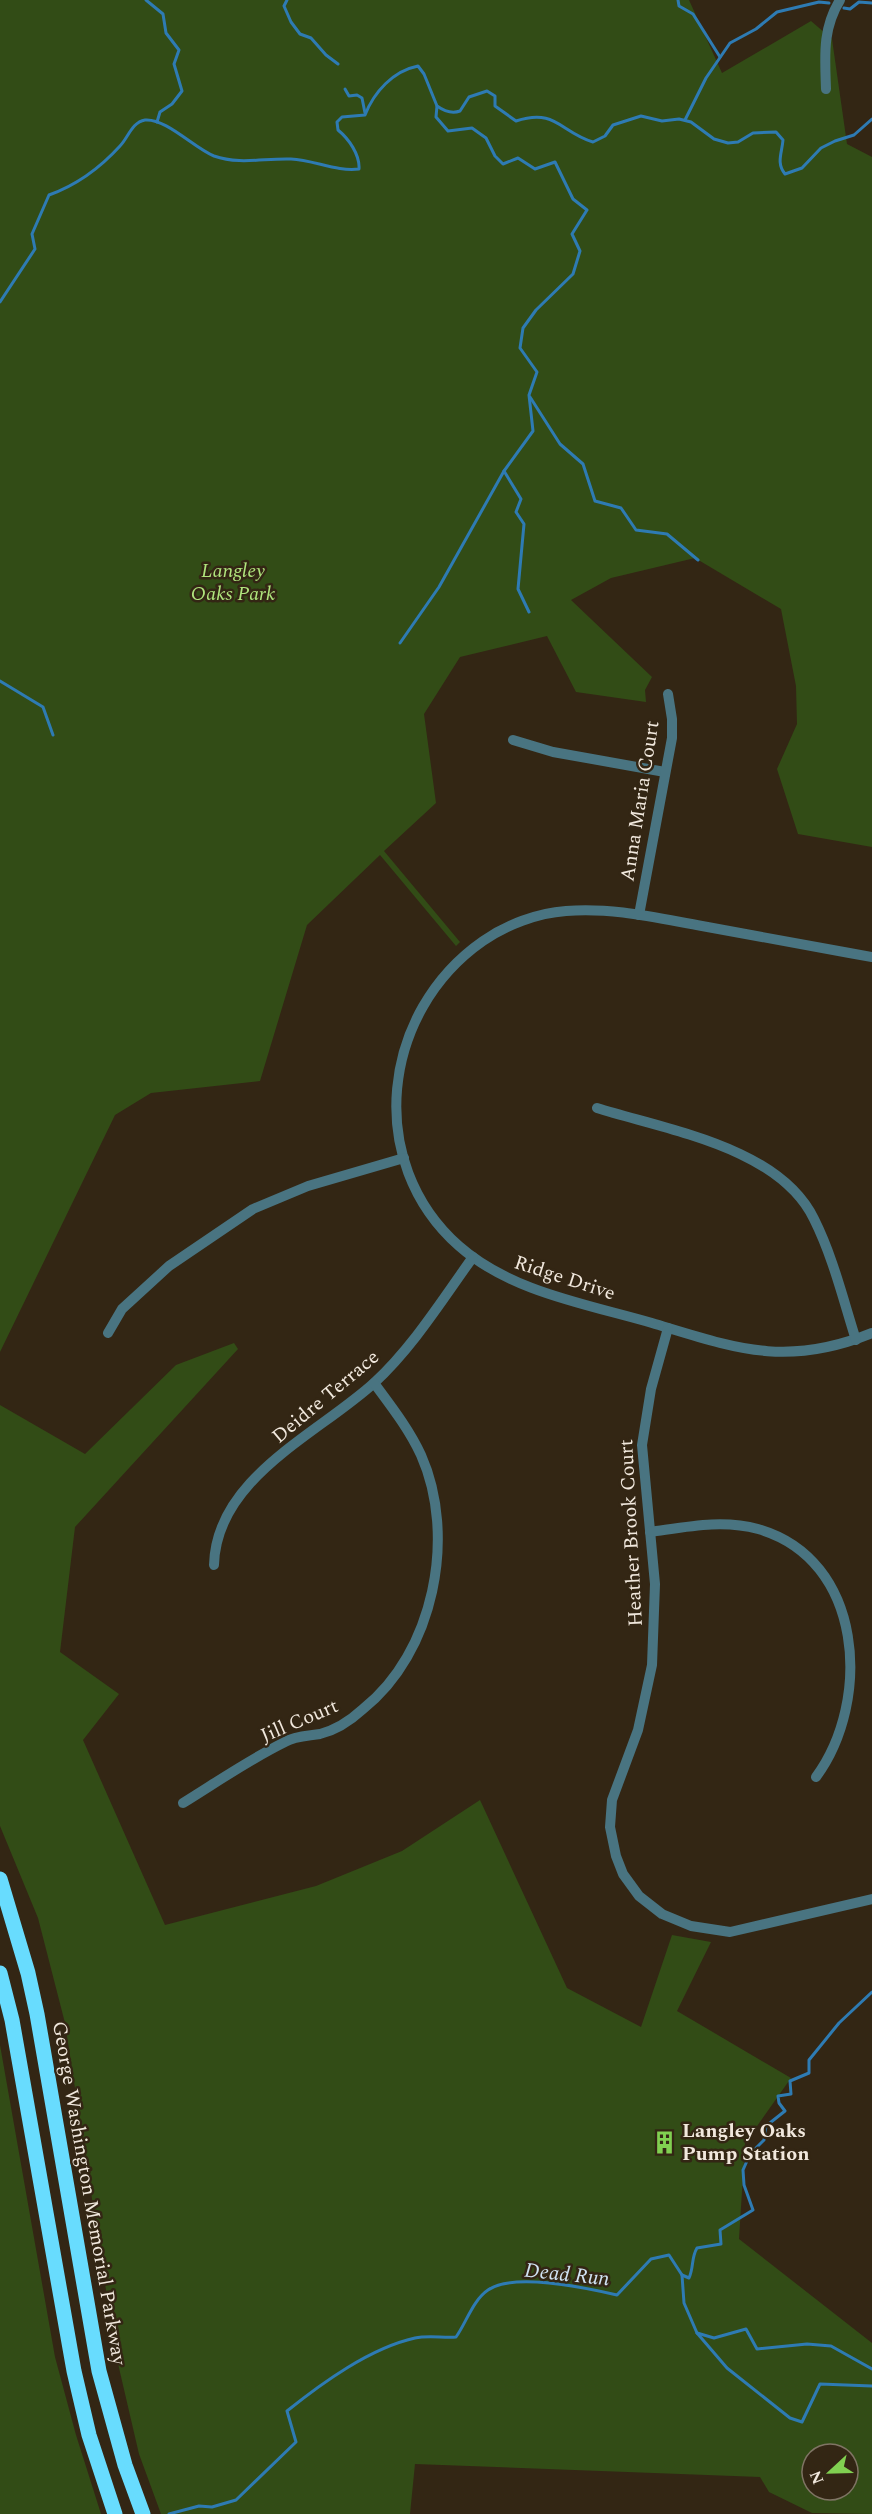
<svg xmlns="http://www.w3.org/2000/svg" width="872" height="2514" font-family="Spectral,serif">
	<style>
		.green { fill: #324c16; fill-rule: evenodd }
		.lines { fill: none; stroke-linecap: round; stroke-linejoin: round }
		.stream { stroke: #2e7bb3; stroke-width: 3 }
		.minor { stroke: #497481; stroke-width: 10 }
		.highway { stroke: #68dcfe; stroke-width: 15 }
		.labels { text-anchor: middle; stroke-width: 5; stroke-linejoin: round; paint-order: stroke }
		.park-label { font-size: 20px; font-style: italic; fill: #b0e57d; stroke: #332614 }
		.street-label { font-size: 20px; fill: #f1e8dd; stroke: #332614 }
		.poi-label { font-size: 20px; font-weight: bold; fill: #f1e8dd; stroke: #332614; text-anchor: start }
		.water-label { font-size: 21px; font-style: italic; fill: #d1e3f3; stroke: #332614 }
	</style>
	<rect width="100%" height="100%" fill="#332614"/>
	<g class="green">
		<path d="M0 0H689L722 73 811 21 832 39 847 144 872 157V847L798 834 777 769 797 724 796 686 781 609 695 558 611 578 571 600 652 677 645 690 646 702 576 692 547 636 460 657 424 714 436 803 384 851 460 942 456 946 380 855 307 925 260 1081 151 1093 115 1115 0 1352Z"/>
		<path d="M234 1343 238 1349 75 1527 60 1652 119 1694 83 1740 165 1925 316 1886 402 1851 480 1800 567 1988 641 2027 672 1935 711 1942 677 2011 791 2078 745 2143 739 2239 872 2343V2514L812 2513 769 2492 760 2477 415 2464 410 2514H161L139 2454 116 2355 65 2023 38 1918 0 1826V1405L85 1454 176 1365ZM812 2454H848V2490H812Z"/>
		<path d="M0 2045 55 2357 76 2435 101 2514H0Z"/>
	</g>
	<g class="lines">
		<g class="stream">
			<path d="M146 0 163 14 166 33 179 50 174 64 182 91 172 104 160 112 157 122"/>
			<path d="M287 0 284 6 291 22 300 34 311 38 326 55 338 64"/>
			<path d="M678 0 679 6 693 14 720 57"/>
			<path d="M844 8 850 9 859 2 872 3"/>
			<path d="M345 89 349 96 357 95 362 98 365 113"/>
			<path d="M685 120 706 78 730 43 756 29 777 12 819 2 829 3"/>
			<path d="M0 302 35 249 32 234 49 195C77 185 100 168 120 146 128 138 132 122 145 120 166 118 194 148 214 156 240 165 264 158 291 159 314 160 337 172 359 169 360 155 349 139 338 130L337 122 342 117 365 115C374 92 393 71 418 66L424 74 437 106C444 111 452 114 460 111L469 97 487 91 495 96V106L516 121C556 108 560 132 593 142L605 136 613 125 641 116 662 121 679 119 691 122 714 139 728 143 738 142 753 133 776 132 783 140C782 153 776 163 785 174L802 168 821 148 835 141 854 135 872 119"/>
			<path d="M530 397 560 444 583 464 595 501 621 508 636 530 667 534 698 560"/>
			<path d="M504 471 521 499 516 512 524 524 518 589 529 612"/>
			<path d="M400 643 439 587 504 471 533 431 529 395 537 372 520 348 523 328 536 310 573 274 580 251 572 234 587 210 573 199 555 162 535 169 518 158 503 164 495 156 486 138 472 128 448 131 436 117 437 106"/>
			<path d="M0 681 43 707 53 735"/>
			<path d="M682 2275 689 2278C694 2267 691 2258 697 2248L721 2244 720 2230 753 2210 744 2185 743 2170 750 2154 764 2140 766 2126 785 2111 779 2103 778 2096 791 2094 790 2081 809 2073V2060L839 2023 872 1992"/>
			<path d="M697 2333 714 2338 746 2329 757 2349 807 2344 831 2346 872 2369"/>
			<path d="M169 2514 199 2506 212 2507 236 2500 296 2442 287 2411C322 2383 370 2348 415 2338 428 2335 443 2338 456 2337 466 2323 473 2300 488 2290 514 2272 587 2288 617 2295L651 2259 669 2255 682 2275 684 2303 697 2333 727 2368 790 2418 802 2422 820 2384 872 2386"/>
		</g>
		<g class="minor">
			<path d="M826 89C825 57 822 29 840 0"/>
			<path d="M513 740 553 752 665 772"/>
			<path d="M639 915 672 738V719L668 694"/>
			<path d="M872 957C815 947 758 936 702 926 657 918 611 907 566 911 537 913 506 925 483 941 381 1012 364 1162 459 1246 511 1292 587 1304 652 1323 735 1348 786 1368 872 1333"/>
			<path d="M597 1108C667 1130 779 1147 814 1219 833 1257 843 1299 856 1340"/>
			<path d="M668 1328 651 1389 642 1445 655 1584 652 1665 638 1730 612 1800 610 1827 616 1856 623 1874 639 1896 662 1914 691 1926 730 1932 872 1899"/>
			<path d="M108 1333 122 1309 169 1266 253 1209 308 1186 404 1158"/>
			<path d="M650 1532C686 1527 722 1519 758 1529 864 1559 872 1701 816 1777"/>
			<path d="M214 1565C216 1478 318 1434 374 1383 413 1347 442 1300 473 1257"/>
			<path d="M183 1803C217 1782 250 1759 285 1742 295 1736 309 1736 320 1734 336 1730 351 1720 363 1709 434 1653 457 1536 421 1455 409 1429 391 1406 374 1383"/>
		</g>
		<g class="highway">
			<path d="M0 1879 28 1973 37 2014 99 2371 125 2465 143 2514"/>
			<path d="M0 1973 12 2020 74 2371 89 2435 115 2514"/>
		</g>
	</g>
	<defs>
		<symbol id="building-bare" viewBox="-9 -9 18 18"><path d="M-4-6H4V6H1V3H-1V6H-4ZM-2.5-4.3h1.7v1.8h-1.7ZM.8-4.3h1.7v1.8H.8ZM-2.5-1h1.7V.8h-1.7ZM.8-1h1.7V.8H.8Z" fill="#81d051" stroke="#332614" stroke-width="2.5" paint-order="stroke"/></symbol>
	</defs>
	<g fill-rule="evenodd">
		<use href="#building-bare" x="648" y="2126" width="33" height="33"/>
	</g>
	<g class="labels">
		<g class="park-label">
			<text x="233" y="577">Langley<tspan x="233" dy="23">Oaks Park</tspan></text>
		</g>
		<g class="street-label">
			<text transform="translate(639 801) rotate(-81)" y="7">Anna Maria Court</text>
			<text transform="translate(565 1277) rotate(18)" y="7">Ridge Drive</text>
			<text transform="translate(325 1396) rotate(-40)" y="7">Deidre Terrace</text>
			<text transform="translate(630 1533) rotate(-93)" y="7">Heather Brook Court</text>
			<text transform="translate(299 1720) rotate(-23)" y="7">Jill Court</text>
			<text transform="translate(90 2193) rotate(80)" y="7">George Washington Memorial Parkway</text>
		</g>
		<g class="poi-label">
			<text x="682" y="2137">Langley Oaks<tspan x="682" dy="23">Pump Station</tspan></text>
		</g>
		<g class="water-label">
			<text transform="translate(567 2274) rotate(6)" y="7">Dead Run</text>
		</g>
	</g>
	<g transform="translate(830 2472) rotate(248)"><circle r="28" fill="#332614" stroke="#7f7464" stroke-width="1.5"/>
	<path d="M0-4.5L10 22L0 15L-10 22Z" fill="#81d051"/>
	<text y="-9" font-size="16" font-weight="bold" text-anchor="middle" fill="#f1e8dd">N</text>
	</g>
</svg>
